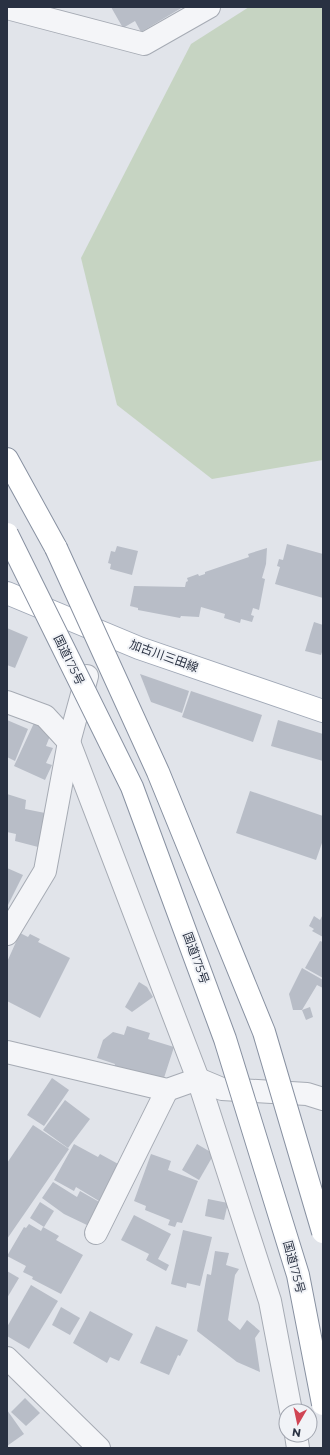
<svg xmlns="http://www.w3.org/2000/svg" width="330" height="1455" font-family="Montserrat,'Noto Sans JP',sans-serif">
	<style>
		.green { fill: #c6d4c2 }
		.building { fill: #b8bdc7 }
		.lines { fill: none; stroke-linecap: round; stroke-linejoin: round }
		.minor-casing { stroke: #a6abb4; stroke-width: 24 }
		.major-casing { stroke: #a0a8b6; stroke-width: 24 }
		.highway-casing { stroke: #8891a1; stroke-width: 24 }
		.minor { stroke: #f4f5f8; stroke-width: 22 }
		.major { stroke: #fff; stroke-width: 22 }
		.highway { stroke: #fff; stroke-width: 22 }
		.highway-bridge-casing { stroke: #8891a1; stroke-width: 24; stroke-linecap: butt }
		.highway-bridge { stroke: #fff; stroke-width: 22 }
		.labels { text-anchor: middle; stroke-width: 4; stroke-linejoin: round; paint-order: stroke }
		.street-label { font-size: 12px; fill: #293142; stroke: #f1f3f7 }
	</style>
	<rect width="100%" height="100%" fill="#e1e4ea"/>
	<path class="green" d="M249 7H323V460L212 479 117 405 81 258 191 44Z"/>
	<g class="building">
		<path d="M111 7H183L141 32 135 21 123 28Z"/>
		<path d="M287 544 323 554V598L275 584 280 567 277 566 279 559 283 560Z"/>
		<path d="M117 546 138 551 132 575 110 569 111 564 108 563 111 551 115 552Z"/>
		<path d="M267 548 266 564 262 578 265 579 259 610 253 608 251 615 254 616 252 622 241 619 240 623 224 618 225 614 201 607 199 617 181 616 180 618 138 610V608L130 606 134 586 185 587 186 582 188 581 187 578 198 574 199 576 205 574V572L249 557 248 554Z"/>
		<path d="M314 622 323 625V649L321 655 305 651Z"/>
		<path d="M7 628 28 637 15 668 7 665Z"/>
		<path d="M140 674 189 691 182 713 151 702Z"/>
		<path d="M191 691 262 715 253 742 182 717Z"/>
		<path d="M7 720 28 729 15 761 7 757Z"/>
		<path d="M278 720 323 734V761L271 746Z"/>
		<path d="M34 723 52 731 46 746 53 748 46 763 52 765 45 780 14 766Z"/>
		<path d="M250 791 323 816V840L316 860 236 833Z"/>
		<path d="M7 794 26 800 25 809 50 814 42 848 15 841 16 834 7 832Z"/>
		<path d="M7 868 23 875 7 907Z"/>
		<path d="M323 914V937L312 931 314 929 309 926 314 916 320 920Z"/>
		<path d="M20 933 28 937 30 934 40 939 38 942 70 958 40 1018 7 1001V962Z"/>
		<path d="M320 941 323 942V978L305 968Z"/>
		<path d="M302 968 323 980V988L317 985 302 1010H293L289 994Z"/>
		<path d="M139 982 147 987 153 997 132 1012 125 1007Z"/>
		<path d="M310 1007 313 1017 306 1020 302 1010Z"/>
		<path d="M127 1026 150 1033 148 1039 174 1047 163 1081 114 1067 115 1064 97 1058 103 1040 113 1032 124 1035Z"/>
		<path d="M52 1078 69 1090 44 1126 27 1115Z"/>
		<path d="M65 1100 90 1119 68 1148 43 1130Z"/>
		<path d="M33 1125 69 1149 7 1239V1163Z"/>
		<path d="M74 1144 98 1157 100 1154 120 1165 99 1201 76 1187 74 1191 54 1180Z"/>
		<path d="M197 1144 214 1154 199 1180 182 1170Z"/>
		<path d="M151 1154 171 1161 168 1170 198 1181 182 1223 177 1222 175 1227 168 1225 170 1220 145 1210 146 1206 134 1201Z"/>
		<path d="M53 1182 77 1197 80 1191 101 1203 89 1226 64 1214 42 1198Z"/>
		<path d="M208 1199 228 1203 224 1220 205 1216Z"/>
		<path d="M40 1202 54 1211 44 1227 30 1218Z"/>
		<path d="M134 1215 171 1234 158 1259 169 1265 166 1271 146 1260 149 1254 121 1240Z"/>
		<path d="M29 1224 41 1231 43 1227 59 1236 56 1240 83 1255 61 1294 32 1279 33 1277 23 1272 26 1266 7 1256 24 1227 26 1228Z"/>
		<path d="M183 1230 212 1237 200 1286 187 1283 186 1288 171 1284Z"/>
		<path d="M215 1251 229 1253 226 1265 239 1269 235 1275 228 1320 240 1330 247 1320 260 1331 255 1338 260 1372 237 1362 197 1331 207 1274 211 1275Z"/>
		<path d="M7 1271 19 1278 7 1298Z"/>
		<path d="M31 1285 58 1301 29 1349 7 1336V1327Z"/>
		<path d="M61 1307 80 1318 70 1335 52 1325Z"/>
		<path d="M90 1311 133 1334 119 1361 110 1357 107 1363 73 1343Z"/>
		<path d="M156 1326 188 1340 180 1356 178 1355 169 1375 140 1363Z"/>
		<path d="M25 1398 40 1413 26 1426 11 1412Z"/>
		<path d="M7 1410 24 1434 7 1446Z"/>
	</g>
	<g class="lines">
		<defs>
			<g id="minor">
				<path d="M7 8 144 44 209 7"/>
				<path d="M7 702 45 716 69 742 198 1079 270 1301 291 1411"/>
				<path d="M7 934 45 871 69 742 87 676"/>
				<path d="M7 1052 167 1090 198 1079 222 1089 307 1094 323 1099"/>
				<path d="M96 1233 167 1090"/>
				<path d="M7 1358 99 1448"/>
				<path d="M296 1435 298 1448"/>
			</g>
			<path id="major" d="M7 593 139 648 323 711"/>
			<path id="highway" d="M7 459 56 548"/>
		</defs>
		<use href="#minor" class="minor-casing"/>
		<use href="#major" class="major-casing"/>
		<use href="#highway" class="highway-casing"/>
		<use href="#minor" class="minor"/>
		<use href="#major" class="major"/>
		<use href="#highway" class="highway"/>
		<defs>
			<g id="highway-bridge">
				<path d="M7 534 132 787 225 1039 298 1275 323 1404"/>
				<path d="M56 548 158 772 264 1032 323 1232"/>
			</g>
		</defs>
		<use href="#highway-bridge" class="highway-bridge-casing"/>
		<use href="#highway-bridge" class="highway-bridge"/>
	</g>
	<g class="labels">
		<g class="street-label">
			<text transform="translate(164 656) rotate(20)" y="4">加古川三田線</text>
			<text transform="translate(69 660) rotate(64)" y="4">国道175号</text>
			<text transform="translate(196 958) rotate(70)" y="4">国道175号</text>
			<text transform="translate(294 1267) rotate(75)" y="4">国道175号</text>
		</g>
	</g>
	<rect width="330" height="1455" fill="none" stroke="#293142" stroke-width="16"/>
	<g transform="translate(298 1423) rotate(189)"><circle r="19" fill="#f1f3f7" stroke="#a1a5af"/>
	<path d="M0-3L7 15L0 10L-7 15Z" fill="#d04554"/>
	<text y="-6" font-size="11" font-weight="bold" text-anchor="middle" fill="#293142">N</text>
	</g>
</svg>
